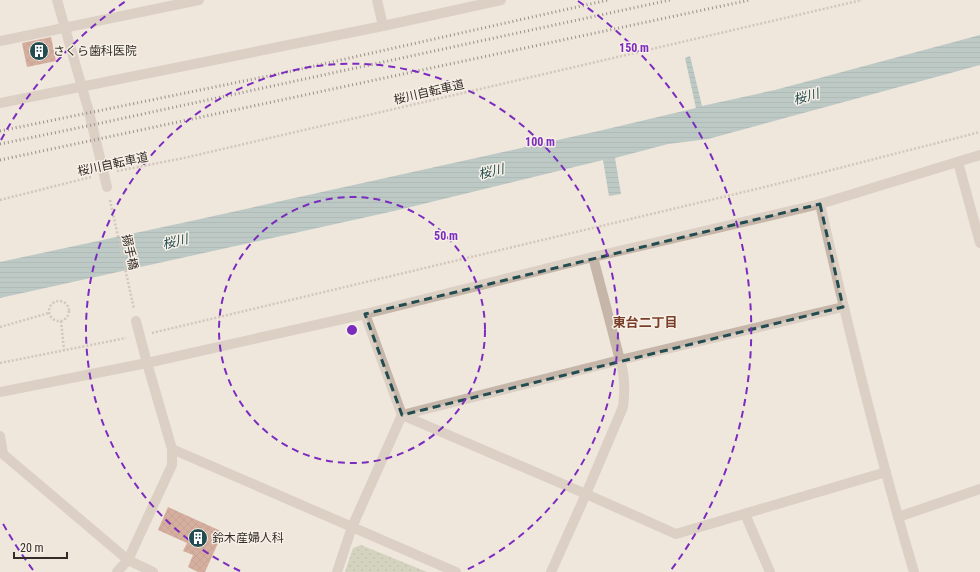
<svg xmlns="http://www.w3.org/2000/svg" width="980" height="572" font-family="'Roboto Condensed','Noto Sans JP',sans-serif">
	<style>
		.green { fill: url(#green-dots) }
		.water { fill: url(#water-rules) }
		.building { fill: url(#building-cross-hatch) }
		.lines { fill: none; stroke-linecap: round; stroke-linejoin: round }
		.path { stroke: #b1a193; stroke-width: 2.5; stroke-dasharray: 2 2; stroke-linecap: butt }
		.minor { stroke: #c5b6a9; stroke-width: 10 }
		.rail { stroke: #332c28; stroke-width: 3; stroke-dasharray: 1 3; stroke-linecap: butt }
		.marked { fill: none; stroke: #224c50; stroke-width: 3; stroke-dasharray: 8 5; stroke-linejoin: round }
		.ring { fill: none; stroke: #7b2cbf; stroke-width: 2; stroke-dasharray: 7 5 }
		.labels { text-anchor: middle; stroke-width: 3; stroke-linejoin: round; paint-order: stroke }
		.poi-label { font-size: 12px; fill: #332c28; stroke: #f7f0e7; text-anchor: start }
		.street-label { font-size: 12px; fill: #332c28; stroke: #f7f0e7 }
		.water-label { font-size: 13px; font-style: italic; fill: #224c50; stroke: #f7f0e7 }
		.neighbourhood-label { font-size: 13px; font-weight: bold; fill: #793e2a; stroke: #f7f0e7 }
		.centre { fill: #7b2cbf; stroke: #f7f0e7; stroke-width: 2 }
		.ring-label { font-size: 12px; text-anchor: middle; font-weight: bold; fill: #7b2cbf; stroke: #f7f0e7; stroke-width: 3; stroke-linejoin: round; paint-order: stroke }
	</style>
	<defs>
		<pattern id="green-dots" width="8" height="8" patternUnits="userSpaceOnUse"><rect width="8" height="8" fill="#b1bc9d"/><path d="M2 2h.1M6 6h.1" fill="none" stroke="#919980" stroke-width="1.8" stroke-linecap="round"/></pattern>
		<pattern id="water-rules" width="6" height="5" patternUnits="userSpaceOnUse"><rect width="6" height="5" fill="#7ea6a9"/><path d="M0 2.5h6" fill="none" stroke="#68878a"/></pattern>
		<pattern id="building-cross-hatch" width="8" height="8" patternUnits="userSpaceOnUse"><rect width="8" height="8" fill="#b86b50"/><path d="M0 0l8 8M0 8l8-8" fill="none" stroke="#965842"/></pattern>
	</defs>
	<rect width="100%" height="100%" fill="#efe6dc"/>
	<path class="green" d="M361 545 427 572H345L353 548Z"/>
	<path class="water" d="M980 35V65L708 139 668 144 615 158 621 194 609 196 603 160 394 211 0 298V262L182 223 603 130 696 108 685 58 690 56 702 106 775 90Z"/>
	<g class="building">
		<path d="M51 37 56 61 27 67 22 43Z"/>
		<path d="M168 507 223 532 205 572H198L188 567 193 555 183 551 187 543 158 530Z"/>
	</g>
	<g class="lines">
		<g class="path">
			<path d="M117 171 184 158 862 0"/>
			<path d="M0 200 91 177"/>
			<path d="M110 200 134 309"/>
			<circle cx="59" cy="311" r="10"/>
			<path d="M61 321 64 350"/>
			<path d="M0 327 49 313"/>
			<path d="M152 333 769 186 980 132"/>
			<path d="M0 363 126 338"/>
		</g>
		<g class="minor">
			<path d="M57 0 89 112 107 187"/>
			<path d="M377 0 383 26"/>
			<path d="M0 41 199 0"/>
			<path d="M0 103 383 26 501 0"/>
			<path d="M958 162 980 243"/>
			<path d="M820 204C848 328 878 451 914 572"/>
			<path d="M365 314 402 415 586 494 676 534 886 472"/>
			<path d="M136 321 147 363 172 449 456 572"/>
			<path d="M0 392 147 363 365 314 593 257 820 204 980 155"/>
			<path d="M0 436 3 454 128 560 153 572"/>
			<path d="M745 514 770 572"/>
			<path d="M898 517 980 489"/>
			<path d="M117 572 128 560 172 465V449"/>
			<path d="M337 572 352 527 402 415 620 360 843 307"/>
			<path d="M551 572 586 494 623 407C625 391 625 375 620 360L593 257"/>
		</g>
		<g class="rail">
			<path d="M0 131 283 73 608 0"/>
			<path d="M0 144 92 125 670 0"/>
			<path d="M0 160 750 0"/>
		</g>
	</g>
	<path d="M0 0H980V572H0ZM820 204 843 307 402 415 365 314Z" fill="#efe6dc" fill-opacity=".55" fill-rule="evenodd"/>
	<path class="marked" d="M820 204 843 307 402 415 365 314Z"/>
	<g class="ring">
		<circle cx="352" cy="330" r="133"/>
		<path d="M240 571A266 266 0 1 1 464 571"/>
		<path d="M33 570A399 399 0 0 1 1 520M1 140A399 399 0 0 1 126 1M578 1A399 399 0 0 1 671 570"/>
	</g>
	<defs>
		<symbol id="building-disc" viewBox="-11 -11 22 22"><circle r="9.5" fill="#224c50" stroke="#f7f0e7"/><path d="M-4-6H4V6H1V3H-1V6H-4ZM-2.5-4.3h1.7v1.8h-1.7ZM.8-4.3h1.7v1.8H.8ZM-2.5-1h1.7V.8h-1.7ZM.8-1h1.7V.8H.8Z" fill="#fff"/></symbol>
	</defs>
	<g fill-rule="evenodd">
		<use href="#building-disc" x="28" y="40" width="22" height="22"/>
		<use href="#building-disc" x="187" y="527" width="22" height="22"/>
	</g>
	<g class="labels">
		<g class="poi-label">
			<text x="53" y="55">さくら歯科医院</text>
			<text x="212" y="542">鈴木産婦人科</text>
		</g>
		<g class="street-label">
			<text transform="translate(429 92) rotate(-13)" y="4">桜川自転車道</text>
			<text transform="translate(113 164) rotate(-12)" y="4">桜川自転車道</text>
			<text transform="translate(130 252) rotate(78)" y="4">搦手橋</text>
		</g>
		<g class="water-label">
			<text transform="translate(806 96) rotate(-15)" y="5">桜川</text>
			<text transform="translate(491 171) rotate(-13)" y="5">桜川</text>
			<text transform="translate(175 241) rotate(-13)" y="5">桜川</text>
		</g>
		<g class="neighbourhood-label">
			<text x="645" y="327">東台二丁目</text>
		</g>
	</g>
	<circle cx="352" cy="330" r="6" class="centre"/>
	<g class="ring-label">
		<text x="634" y="52">150 m</text>
		<text x="540" y="146">100 m</text>
		<text x="446" y="240">50 m</text>
	</g>
	<path d="M14 552v6h53v-6" fill="none" stroke="#332c28" stroke-width="2"/>
	<text x="20" y="552" font-size="12" fill="#332c28" stroke="#f7f0e7" stroke-width="3" paint-order="stroke">20 m</text>
</svg>
